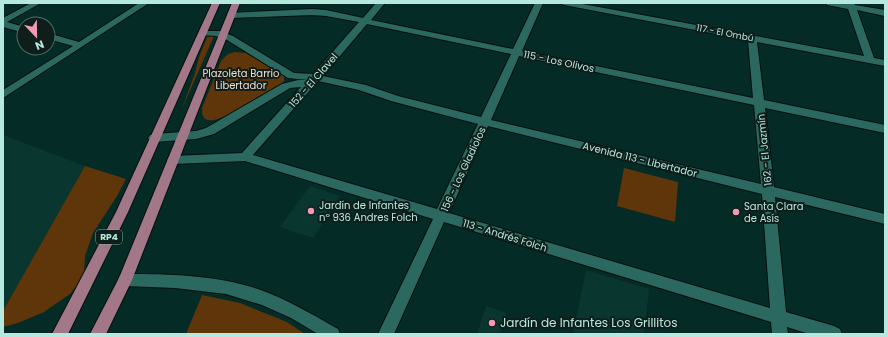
<svg xmlns="http://www.w3.org/2000/svg" width="888" height="337" font-family="Poppins,sans-serif">
	<style>
		.built { fill: #0a3630 }
		.green { fill: #5f360a }
		.lines { fill: none; stroke-linecap: round; stroke-linejoin: round }
		.street-casing { stroke: #03100e; stroke-width: 2 }
		.primary-casing { stroke: #03100e; stroke-width: 2 }
		.street { fill: #2b685f; fill-rule: evenodd }
		.primary { fill: #a27788; fill-rule: evenodd }
		.poi-dot { fill: #f19ab2; stroke: #0f1e1b; stroke-width: 1.5 }
		.labels { text-anchor: middle; stroke-width: 4; stroke-linejoin: round; paint-order: stroke }
		.far-street-label { font-size: 9px; fill: #b5e8de; stroke: #0f1e1b }
		.shield { fill: #0f1e1b; stroke: #83aba4; stroke-width: 1 }
		.shield-label { font-size: 9px; font-weight: bold; fill: #b5e8de }
		.street-label { font-size: 10px; fill: #b5e8de; stroke: #0f1e1b }
		.park-label { font-size: 10px; fill: #f3ddcc; stroke: #0f1e1b }
		.poi-label { font-size: 10px; fill: #b5e8de; stroke: #0f1e1b; text-anchor: start }
		.near-poi-label { font-size: 12px; fill: #b5e8de; stroke: #0f1e1b; text-anchor: start }
	</style>
	<rect width="100%" height="100%" fill="#042b25"/>
	<g class="built">
		<path d="M3 135 85 166 3 311Z"/>
		<path d="M310 186 340 196 313 238 280 227Z"/>
		<path d="M586 270 649 289 644 334H573Z"/>
		<path d="M486 306 507 313 500 334H477Z"/>
	</g>
	<g class="green">
		<path d="M208 35 214 36 181 111 195 73 199 57Z"/>
		<path d="M235 52 246 53 284 76V81L279 85C268 92 257 98 246 104 236 110 200 135 202 108L221 61 228 54Z"/>
		<path d="M85 166 126 179 117 196 93 233 85 256 84 276 70 294 44 312 18 323 3 327V311Z"/>
		<path d="M624 168 678 182 675 222 617 206Z"/>
		<path d="M202 295 240 303 287 322 305 334H186Z"/>
	</g>
	<g class="lines">
		<defs>
			<g id="street">
				<path d="M31 3H41L7 22 24 27V33L3 27V18Z"/>
				<path d="M139 3H149L3 98V90L73 46 48 39V33L79 42Z"/>
				<path d="M376 3H385L371 20 513 49 535 3H543L522 51 753 98 748 40 564 5 560 3H577L864 56 848 9 827 5 826 3H854L855 5 885 10V16L857 10 874 58 885 60V66L757 42 764 100 885 125V133L765 108 774 187 885 214V224L775 197 786 312 834 326 840 329 842 334H809L787 327 788 334H772L771 322 444 222 394 334H378L433 219 245 161 173 164 169 163 167 160 169 157 173 156 242 153 301 87 290 88 214 134 196 139 154 142 150 141 148 138 150 135 154 134 196 131 206 128 282 84 298 80H308L288 78 227 40 216 36 200 35 199 33 200 31H220L233 36 294 73 313 74 359 22 326 16 312 15 231 18 228 17 227 15 228 13 312 9 326 10 363 18ZM367 24 511 54 481 117 398 96 366 85 323 76ZM519 56 754 105 761 184 491 120ZM318 81 359 90 391 101 478 124 437 209 253 155ZM488 126 762 194 770 308 449 213Z"/>
				<path d="M125 274C170 274 216 275 258 289 286 299 312 314 338 329L340 334H318L291 318 262 305 226 294 175 288 125 286 120 285 118 280 120 275Z"/>
			</g>
			<g id="primary">
				<path d="M212 3H220L128 212 68 334H52L116 212Z"/>
				<path d="M232 3H240L132 280 106 334H90L119 278Z"/>
			</g>
		</defs>
		<use href="#street" class="street-casing"/>
		<use href="#primary" class="primary-casing"/>
		<use href="#street" class="street"/>
		<use href="#primary" class="primary"/>
	</g>
	<g class="poi-dot">
		<circle cx="311" cy="211" r="4"/>
		<circle cx="736" cy="212" r="4"/>
		<circle cx="492" cy="323" r="4"/>
	</g>
	<g class="labels">
		<g class="far-street-label">
			<text transform="translate(725 33) rotate(11)" y="3">117 - El Ombú</text>
		</g>
		<rect class="shield" x="96" y="230" width="26" height="14" rx="3"/>
		<g class="shield-label">
			<text x="109" y="240">RP4</text>
		</g>
		<g class="street-label">
			<text transform="translate(559 61) rotate(12)" y="4">115 - Los Olivos</text>
			<text transform="translate(313 80) rotate(-49)" y="4">152 - El Clavel</text>
			<text transform="translate(764 150) rotate(-96)" y="4">162 - El Jazmín</text>
			<text transform="translate(640 159) rotate(14)" y="4">Avenida 113 - Libertador</text>
			<text transform="translate(463 169) rotate(-65)" y="4">156 - Los Gladiolos</text>
			<text transform="translate(505 235) rotate(17)" y="4">113 - Andrés Folch</text>
		</g>
		<g class="park-label">
			<text x="241" y="77">Plazoleta Barrio<tspan x="241" dy="12">Libertador</tspan></text>
		</g>
		<g class="poi-label">
			<text x="319" y="209">Jardín de Infantes<tspan x="319" dy="12">nº 936 Andres Folch</tspan></text>
			<text x="744" y="210">Santa Clara<tspan x="744" dy="12">de Asís</tspan></text>
		</g>
		<g class="near-poi-label">
			<text x="500" y="327">Jardín de Infantes Los Grillitos</text>
		</g>
	</g>
	<rect width="888" height="337" fill="none" stroke="#b5e8de" stroke-width="8"/>
	<g transform="translate(36 36) rotate(158)"><circle r="19" fill="#0f1e1b" stroke="#516f69"/>
	<path d="M0-3L7 15L0 10L-7 15Z" fill="#f19ab2"/>
	<text y="-6" font-size="11" font-weight="bold" text-anchor="middle" fill="#b5e8de">N</text>
	</g>
</svg>
